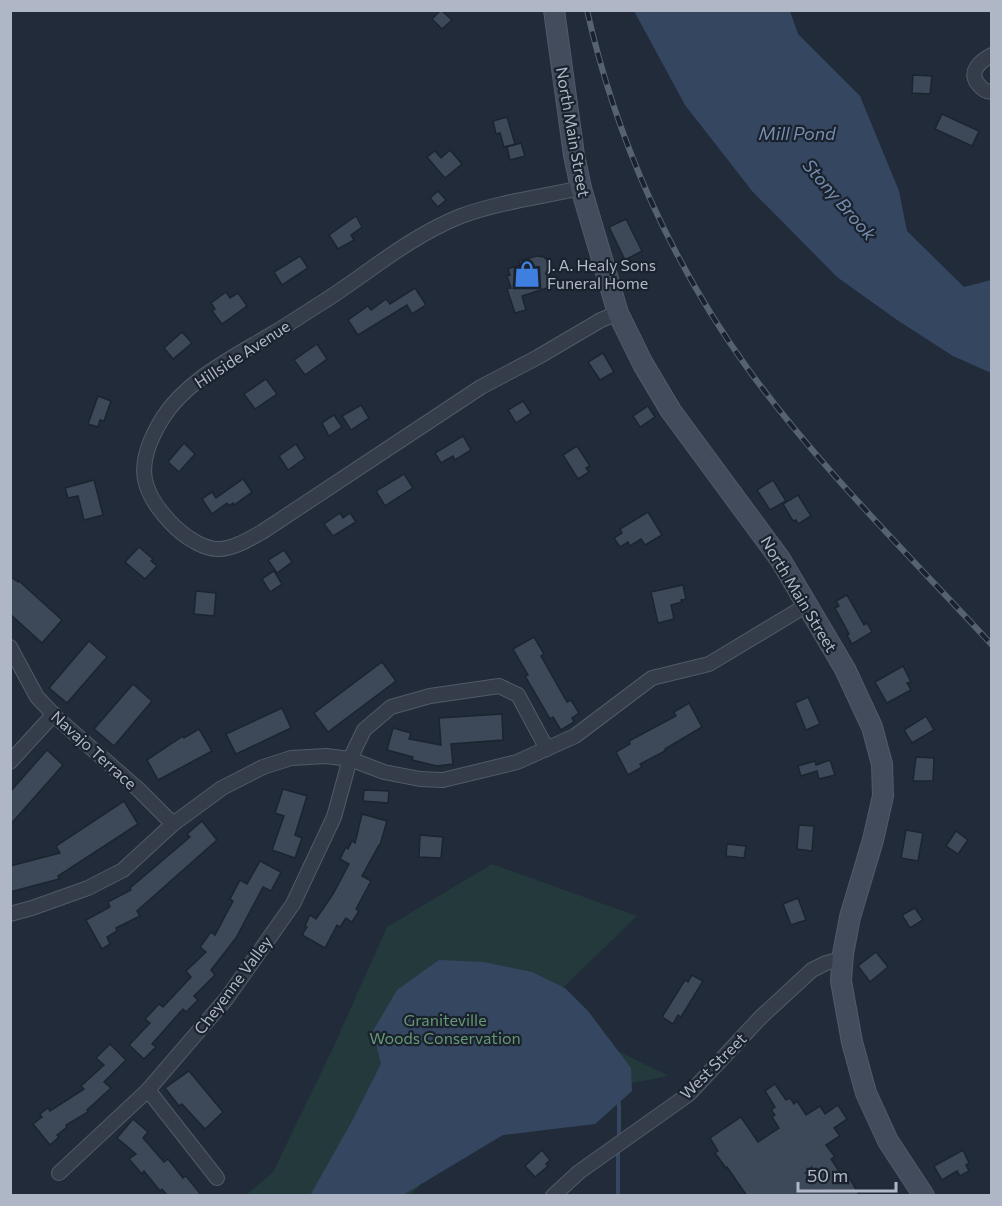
<svg xmlns="http://www.w3.org/2000/svg" width="1002" height="1206" font-family="Commissioner,sans-serif">
	<style>
		.green { fill: #24393c }
		.water { fill: #354661 }
		.lines { fill: none; stroke-linecap: round; stroke-linejoin: round }
		.stream { stroke: #354661; stroke-width: 4 }
		.building { fill: #3d4959; stroke: #1c2430; stroke-width: 1.5 }
		.street-casing { stroke: #525a67; stroke-width: 16 }
		.secondary-casing { stroke: #525a67; stroke-width: 22 }
		.street { stroke: #353d4a; stroke-width: 14 }
		.secondary { stroke: #434c5d; stroke-width: 20 }
		.rail-casing { stroke: #566171; stroke-width: 6 }
		.rail { stroke: #1a222e; stroke-width: 4; stroke-dasharray: 11; stroke-linecap: butt }
		.labels { text-anchor: middle; stroke-width: 4.5; stroke-linejoin: round; paint-order: stroke }
		.street-label { font-size: 16px; fill: #afb7c6; stroke: #1a222e }
		.poi-label { font-size: 16px; fill: #afb7c6; stroke: #1a222e; text-anchor: start }
		.park-label { font-size: 16px; fill: #669773; stroke: #1a222e }
		.water-label { font-size: 18px; font-style: italic; fill: #778daf; stroke: #1a222e }
	</style>
	<rect width="100%" height="100%" fill="#212b39"/>
	<path class="green" d="M492 864 637 916 538 1012 669 1076 492 1110 411 1195 245 1196 273 1172 332 1050 387 927Z"/>
	<g class="water">
		<path d="M634 11H790L798 34 860 96 899 191 907 231 964 287 991 280V373L953 356 897 320 837 277 752 191 685 105Z"/>
		<path d="M439 960 484 962 532 972 565 988 588 1011 631 1068 632 1091 595 1124 503 1135 403 1195H313L311 1194 352 1121 381 1064 373 1031 397 990Z"/>
	</g>
	<g class="lines">
		<g class="stream">
			<path d="M619 1138V1103"/>
			<path d="M618 1196V1149"/>
		</g>
	</g>
	<g class="building">
		<path d="M441 10 452 20 442 29 432 19Z"/>
		<path d="M913 75 932 76 930 94 912 93Z"/>
		<path d="M942 114 979 131 972 146 935 129Z"/>
		<path d="M507 117 515 144 504 147 500 133 496 134 493 121Z"/>
		<path d="M521 143 525 156 510 160 507 147Z"/>
		<path d="M450 150 462 164 445 178 427 157 435 151 441 158Z"/>
		<path d="M438 191 446 200 438 207 430 198Z"/>
		<path d="M356 216 362 227 351 235 354 240 338 249 329 235Z"/>
		<path d="M626 219 642 251 625 260 609 227Z"/>
		<path d="M300 256 308 268 282 285 274 272Z"/>
		<path d="M537 256 544 257 547 260 551 276 547 277 550 287 522 296 526 310 515 313 507 289 511 288 507 276 510 275 508 269 520 265 519 261Z"/>
		<path d="M415 288 426 305 412 314 407 305 358 335 348 320 368 306 371 310 386 299 390 304Z"/>
		<path d="M226 292 230 298 238 293 247 306 222 324 212 311 215 309 211 303Z"/>
		<path d="M182 332 192 343 173 359 164 348Z"/>
		<path d="M317 344 327 359 305 375 294 360Z"/>
		<path d="M603 353 614 372 600 380 588 362Z"/>
		<path d="M266 379 277 394 255 409 244 394Z"/>
		<path d="M98 396 111 401 104 421 100 420 98 427 88 424Z"/>
		<path d="M523 401 531 413 516 423 508 410Z"/>
		<path d="M361 405 369 418 351 430 342 416Z"/>
		<path d="M648 406 655 417 640 427 633 416Z"/>
		<path d="M334 415 342 427 329 436 322 423Z"/>
		<path d="M463 436 471 450 455 460 453 456 441 463 435 453Z"/>
		<path d="M184 443 195 454 179 472 168 462Z"/>
		<path d="M296 444 305 458 288 470 279 456Z"/>
		<path d="M577 446 590 466 586 468 589 472 578 479 563 455Z"/>
		<path d="M404 474 413 488 385 506 376 491Z"/>
		<path d="M243 479 252 492 234 505 233 503 229 506 227 503 212 514 202 499 212 492 216 498Z"/>
		<path d="M94 480 103 515 84 520 78 496 68 498 65 488Z"/>
		<path d="M773 480 786 501 770 510 757 490Z"/>
		<path d="M798 495 811 516 798 524 796 520 793 521 783 504Z"/>
		<path d="M648 512 662 535 645 545 641 539 630 546 628 542 620 547 614 538 622 533 620 529Z"/>
		<path d="M340 513 343 518 350 513 356 522 333 536 324 524Z"/>
		<path d="M139 547 153 559 151 561 157 566 145 579 125 562Z"/>
		<path d="M284 550 292 562 277 573 268 560Z"/>
		<path d="M274 571 282 584 270 592 262 579Z"/>
		<path d="M10 576 18 582 19 581 62 620 42 643 10 614Z"/>
		<path d="M683 585 686 599 681 600 682 602 671 605 674 619 658 623 651 592Z"/>
		<path d="M196 591 216 593 214 616 194 614Z"/>
		<path d="M847 595 864 625 867 623 872 632 852 644 847 635 849 634 835 608 839 606 836 601Z"/>
		<path d="M534 637 544 654 541 656 567 702 571 700 579 713 572 718 574 722 561 730 553 717 550 719 525 676 528 675 513 649Z"/>
		<path d="M89 641 107 657 67 703 49 688Z"/>
		<path d="M382 662 396 681 328 732 314 713Z"/>
		<path d="M903 666 911 682 907 683 911 690 887 703 875 682Z"/>
		<path d="M133 684 152 701 114 746 94 729Z"/>
		<path d="M808 697 820 724 806 730 795 703Z"/>
		<path d="M689 703 702 727 665 749V751L640 764 642 767 628 775 616 752 630 744 629 741 676 716 674 712Z"/>
		<path d="M282 708 291 728 236 754 226 734Z"/>
		<path d="M502 714 503 740 451 744 453 764 437 766 412 760 413 757 387 750 393 728 411 733 409 739 441 745 439 718Z"/>
		<path d="M926 716 934 730 912 743 904 730Z"/>
		<path d="M199 729 212 751 158 780 147 760 183 736 184 738Z"/>
		<path d="M47 750 63 765 10 825V792Z"/>
		<path d="M916 757 934 758 933 781H913Z"/>
		<path d="M830 760 835 775 819 779 817 771 801 776 798 766 815 761 816 765Z"/>
		<path d="M283 789 307 796 295 835 302 838 295 858 272 850 284 816 275 813Z"/>
		<path d="M364 790 389 791 388 803 363 801Z"/>
		<path d="M124 801 138 824 58 876 59 879 10 892V866L60 853 56 846Z"/>
		<path d="M362 814 387 821 380 845H379L362 876 371 881 356 909 359 911 352 922 346 918 340 927 337 925 325 948 302 935 307 927 305 926 310 915 316 919 333 894 349 864 340 859 346 847 348 849 352 841 355 843Z"/>
		<path d="M202 821 217 840 137 911 140 916 116 928 117 931 107 937 110 944 102 949 86 920 110 907 108 902 131 890 130 888 190 837 187 834Z"/>
		<path d="M799 825 814 826 812 851 797 849Z"/>
		<path d="M906 830 923 833 918 861 901 858Z"/>
		<path d="M956 831 968 840 958 854 946 846Z"/>
		<path d="M420 835 443 837 441 858 419 857Z"/>
		<path d="M727 844 746 846 744 858 726 856Z"/>
		<path d="M260 861 281 872 271 891 263 887 236 938 211 970 215 975 194 996 198 1000 186 1012 183 1009 152 1044 156 1047 144 1059 129 1045 150 1023 145 1019 159 1004 163 1007 191 977 186 971 206 952 200 947 211 932 215 935 233 901 230 899 240 880 247 884Z"/>
		<path d="M798 898 806 920 791 925 783 904Z"/>
		<path d="M915 908 923 920 910 928 902 915Z"/>
		<path d="M876 952 888 967 870 982 858 966Z"/>
		<path d="M692 975 703 981 681 1017 678 1015 673 1024 662 1017 685 980 688 982Z"/>
		<path d="M110 1044 126 1060 104 1082 111 1088 87 1110 88 1112 66 1125 67 1127 57 1135 59 1137 50 1145 33 1124 42 1117 40 1114 48 1108 50 1111 84 1089 81 1086 104 1065 96 1058Z"/>
		<path d="M189 1071 223 1112 205 1129 182 1104 179 1106 165 1088Z"/>
		<path d="M775 1084 786 1100 790 1098 794 1104 797 1101 806 1115 820 1106 825 1114 838 1105 847 1119 834 1128 840 1136 826 1145 835 1157 831 1159 846 1182 850 1179 860 1196H747L727 1167 726 1168 715 1153 718 1151 710 1138 741 1117 758 1142 779 1128 772 1117 775 1115 771 1110 775 1107 765 1091Z"/>
		<path d="M133 1119 148 1132 143 1138 164 1162 168 1159 183 1178 186 1176 202 1196H168L162 1189 160 1191 144 1171 142 1174 129 1159 136 1154 117 1138Z"/>
		<path d="M542 1150 550 1160 546 1164 548 1166 535 1177 525 1166Z"/>
		<path d="M963 1150 969 1163 966 1165 969 1171 960 1176 957 1171 942 1180 934 1166Z"/>
	</g>
	<g class="lines">
		<defs>
			<g id="street">
				<path d="M992 55C980 61 967 73 979 85 983 90 985 91 992 92"/>
				<path d="M581 188C541 197 499 202 461 216 409 237 372 270 326 300 308 311 291 323 272 334 234 357 186 380 162 419 134 465 139 492 176 528 187 538 205 550 220 549 235 548 249 539 262 532L481 387 538 357 601 320 618 313"/>
				<path d="M10 647 37 697 57 718 138 789 173 824"/>
				<path d="M10 762 54 714"/>
				<path d="M10 914 32 908 88 888 123 870 173 824 222 788 263 767 291 758 326 756 350 759 384 772 420 779 443 780 517 762 575 736 652 678 709 664 807 605"/>
				<path d="M148 1090 217 1178"/>
				<path d="M59 1173 148 1090 227 998 293 904 334 817 350 759 364 730 391 707 430 696 499 686 518 695 547 749"/>
				<path d="M553 1196 579 1172 689 1094 761 1017 812 970 826 963 842 959"/>
			</g>
			<path id="secondary" d="M554 10 574 155 581 188 618 313 643 364 671 411 780 559 845 669 872 727 882 764 883 796 873 840 850 917 843 954 841 981 852 1042 866 1093 888 1141 924 1196"/>
		</defs>
		<use href="#street" class="street-casing"/>
		<use href="#secondary" class="secondary-casing"/>
		<use href="#street" class="street"/>
		<use href="#secondary" class="secondary"/>
		<defs>
			<path id="rail" d="M587 10C616 139 671 262 748 369 820 468 909 555 992 645"/>
		</defs>
		<use href="#rail" class="rail-casing"/>
		<use href="#rail" class="rail"/>
	</g>
	<defs>
		<symbol id="shop-bare" viewBox="-9 -9 18 18"><path d="M-5-2.5h2.3a2.7 3.5 0 0 1 5.4 0H5L5.5 6h-11ZM-1.5-2.5h3a1.5 2.3 0 0 0-3 0Z" fill="#3f7fe0" stroke="#1a222e" stroke-width="2.5" paint-order="stroke"/></symbol>
	</defs>
	<g fill-rule="evenodd">
		<use href="#shop-bare" x="508" y="255" width="38" height="38"/>
	</g>
	<g class="labels">
		<g class="street-label">
			<text transform="translate(573 132) rotate(80)" y="6">North Main Street</text>
			<text transform="translate(242 354) rotate(-33)" y="6">Hillside Avenue</text>
			<text transform="translate(799 594) rotate(59)" y="6">North Main Street</text>
			<text transform="translate(94 750) rotate(42)" y="6">Navajo Terrace</text>
			<text transform="translate(233 985) rotate(-53)" y="6">Cheyenne Valley</text>
			<text transform="translate(713 1066) rotate(-45)" y="6">West Street</text>
		</g>
		<g class="poi-label">
			<text x="547" y="271">J. A. Healy Sons<tspan x="547" dy="18">Funeral Home</tspan></text>
		</g>
		<g class="park-label">
			<text x="445" y="1026">Graniteville<tspan x="445" dy="18">Woods Conservation</tspan></text>
		</g>
		<g class="water-label">
			<text x="797" y="140">Mill Pond</text>
			<text transform="translate(839 200) rotate(49)" y="6">Stony Brook</text>
		</g>
	</g>
	<rect width="1002" height="1206" fill="none" stroke="#afb7c6" stroke-width="24"/>
	<path d="M798 1182v9h98v-9" fill="none" stroke="#afb7c6" stroke-width="3"/>
	<text x="807" y="1182" font-size="18" fill="#afb7c6" stroke="#1a222e" stroke-width="4.5" paint-order="stroke">50 m</text>
</svg>
